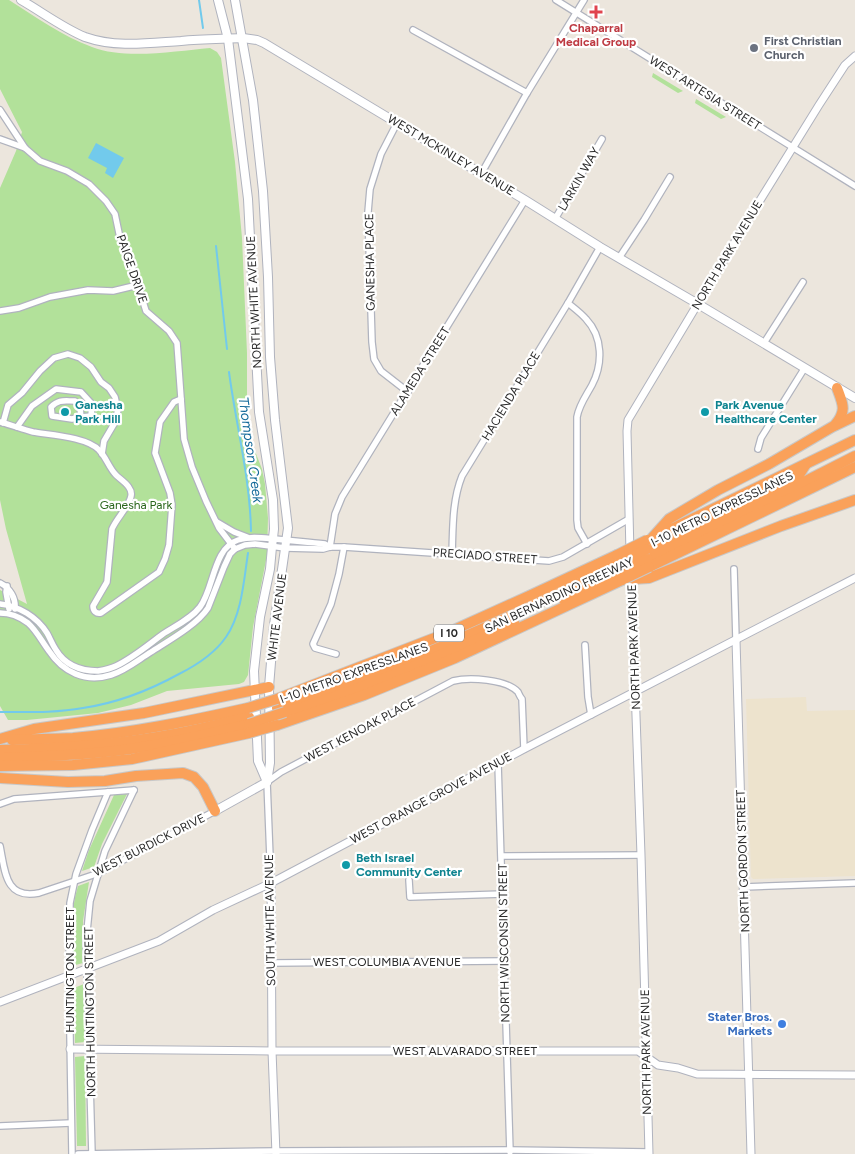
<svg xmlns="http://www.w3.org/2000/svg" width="855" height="1154" font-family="Figtree,sans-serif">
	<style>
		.education { fill: #ede3cd }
		.green { fill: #b2e19a }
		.water { fill: #72caec }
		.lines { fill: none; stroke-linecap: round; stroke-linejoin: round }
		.stream { stroke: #72caec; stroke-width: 2 }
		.minor-casing { stroke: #b0b3be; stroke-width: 8 }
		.tertiary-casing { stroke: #b0b3be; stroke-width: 9 }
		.secondary-casing { stroke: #b0b3be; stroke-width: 10 }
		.motorway-casing { stroke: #c8c8c8; stroke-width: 12 }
		.minor { stroke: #fff; stroke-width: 5.5 }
		.tertiary { stroke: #fff; stroke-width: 7 }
		.secondary { stroke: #fff; stroke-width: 8 }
		.motorway { stroke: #faa15a; stroke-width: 10 }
		.motorway-bridge-casing { stroke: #c8c8c8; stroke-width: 12; stroke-linecap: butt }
		.motorway-bridge { stroke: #faa15a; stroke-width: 10 }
		.health-dot { fill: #e0444e; stroke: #fff; stroke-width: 2 }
		.worship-dot { fill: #6b7280; stroke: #fff; stroke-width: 2 }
		.culture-dot { fill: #0f9aa8; stroke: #fff; stroke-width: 2 }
		.shop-dot { fill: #3f7fe0; stroke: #fff; stroke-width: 2 }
		.labels { text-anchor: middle; stroke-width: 4.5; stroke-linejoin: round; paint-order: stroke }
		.shield { fill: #fff; stroke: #6a6a6a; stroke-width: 1 }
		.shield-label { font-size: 11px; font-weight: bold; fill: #2a2a2a }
		.health-label { font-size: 12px; font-weight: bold; fill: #be3a42; stroke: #fff }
		.worship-label { font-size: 12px; font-weight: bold; fill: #5b616d; stroke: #fff; text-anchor: start }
		.street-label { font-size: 12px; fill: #2a2a2a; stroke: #fff }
		.culture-label { font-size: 12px; font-weight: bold; fill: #0d838f; stroke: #fff; text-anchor: start }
		.park-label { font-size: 12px; fill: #2a661c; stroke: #fff }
		.shop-label { font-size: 12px; font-weight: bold; fill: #366cbe; stroke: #fff; text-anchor: end }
		.water-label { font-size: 14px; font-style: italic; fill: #116898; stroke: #fff }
	</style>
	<rect width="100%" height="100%" fill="#ece6dd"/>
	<path class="education" d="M806 697 807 711 855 710V876L753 879 751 877 746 699Z"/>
	<g class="green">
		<path d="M0 0H9C36 17 62 36 92 47 125 60 176 51 210 48L217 52 221 58 235 162 242 238 247 353V407L251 441 262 469 265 484 268 518 267 555 253 627 248 675 244 682 239 684 167 691 131 705 98 713 27 720H8L0 706V590L27 604 6 529 0 500V188L16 151 22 132 0 89Z"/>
		<path d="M653 73 683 91 678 93 652 77Z"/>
		<path d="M696 99 726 117 721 119 695 103Z"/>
		<path d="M127 794 102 844 94 867 82 871 89 850 114 795Z"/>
		<path d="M89 882 83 921V963L72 966C71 940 70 912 78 886Z"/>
		<path d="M84 984 85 1042 75 1043 74 988Z"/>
		<path d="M85 1056 86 1146H77L75 1057Z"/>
	</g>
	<path class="water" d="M96 143 124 158 113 178 105 173 107 168 88 158Z"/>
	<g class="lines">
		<g class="stream">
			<path d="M199 0 203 28"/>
			<path d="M216 246 227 349"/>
			<path d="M229 372C236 425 250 477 251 531"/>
			<path d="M0 712C28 712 56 713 83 708 117 703 150 690 179 674 197 665 215 653 226 637 242 614 244 579 248 553"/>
		</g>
		<defs>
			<g id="minor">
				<path d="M556 0 855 186"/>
				<path d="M413 30 527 93"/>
				<path d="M0 110 25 148 40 161 67 171 89 184 106 201 115 214 120 238 129 257 146 311 169 331 177 343 184 439 192 467 206 501 219 528 235 549"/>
				<path d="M397 123 381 154 370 189 368 212 372 342 374 359 381 371 408 392"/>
				<path d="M0 139 25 148"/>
				<path d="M481 174 527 93 584 0"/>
				<path d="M555 219 602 139"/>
				<path d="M619 258 644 220 670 177"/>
				<path d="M568 303C574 308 581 313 586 319 603 337 603 364 592 385 586 396 579 405 577 417V520L578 528 587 544"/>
				<path d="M0 311 19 308 50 297 88 290 113 291 138 285"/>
				<path d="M764 343 803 282"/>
				<path d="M0 422C11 425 22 429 33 432 51 435 87 437 99 450 106 457 109 468 116 475 122 481 133 487 131 496 130 505 116 519 112 529L107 582 93 606C93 611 96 614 101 613L159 572 165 559 169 545 172 505 170 493 155 453 160 422 174 402 181 399"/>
				<path d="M3 423 8 405 22 393 40 371 54 358 68 354 80 358 91 367 101 382 109 388 115 397 118 410 114 424 104 441 102 454"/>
				<path d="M17 427 32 406 56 389 81 392 92 404 91 416 81 417 72 419 52 416 51 407C59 399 64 401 75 401L80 408 81 417"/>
				<path d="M758 449 761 438 804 369"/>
				<path d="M217 522 234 532 247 537"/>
				<path d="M330 547 335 514 342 497 525 200"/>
				<path d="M452 554C453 528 452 501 462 476L568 303 600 247"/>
				<path d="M734 569 736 640"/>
				<path d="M0 583C10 588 16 598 15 609"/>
				<path d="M7 586 6 592 9 609"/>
				<path d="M0 604C19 606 37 617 47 633 50 638 52 644 56 650 65 665 80 671 98 671 104 670 110 669 116 666 133 658 148 645 163 634 175 626 191 619 200 607 214 589 213 548 238 540 250 536 263 538 275 539 292 541 308 542 325 544L330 547"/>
				<path d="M0 613C10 613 20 617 28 623 37 631 42 642 49 651 63 672 85 683 111 675 125 671 138 660 151 652 168 641 197 625 208 608L224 567 230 554 235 549 245 545 255 544 285 548 323 549 330 547H344L549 561 563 557 629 519"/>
				<path d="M585 645 588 697 591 715"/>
				<path d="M336 654 315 648 313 644 331 604 339 574 344 547"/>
				<path d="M498 763 510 1152"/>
				<path d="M0 804 14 799 134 790"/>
				<path d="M0 846C5 871 5 900 39 893L99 873 215 811"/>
				<path d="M502 856 641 855"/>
				<path d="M409 880 410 897 503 894"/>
				<path d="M271 883 267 782 281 772 453 681C469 677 506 679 518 692 519 694 520 697 522 699L524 749"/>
				<path d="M744 887 855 883"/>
				<path d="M271 963 503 961"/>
				<path d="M0 1126 71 1123"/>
				<path d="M72 1154 69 976 70 903 76 874 92 830 108 792"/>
				<path d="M78 1154 276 1151 510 1150 649 1152"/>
				<path d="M92 1154 86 941 90 901 105 851 134 790"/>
			</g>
			<g id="tertiary">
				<path d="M630 553 627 431 628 420 754 210 819 105 845 65 855 56"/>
				<path d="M631 576 641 855 649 1154"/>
				<path d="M736 640 751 1154"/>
				<path d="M271 883 272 1051 276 1154"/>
				<path d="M0 1002 159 941 213 910 271 883 524 749 855 578"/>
				<path d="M70 1049 272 1051H638L658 1065 678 1068 697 1074 855 1075"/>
			</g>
			<g id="secondary">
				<path d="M21 0C42 12 63 28 85 37 116 48 149 43 181 41 201 39 222 39 243 38L257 40 264 43 525 200 600 247 698 304 855 398"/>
				<path d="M218 0 228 39 248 199 259 412 273 500 274 529 272 547 270 569 260 617 254 671 258 761 267 782"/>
				<path d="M235 0 253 100 263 191 268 277 270 357 275 420 288 528 274 625 269 687 270 763 267 782"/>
				<path d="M215 811 267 782"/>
			</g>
			<g id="motorway">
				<path d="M835 425C847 411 843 404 837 388"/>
				<path d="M657 536 855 440"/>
				<path d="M652 538 669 519 718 490 769 464 832 427 855 416"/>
				<path d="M647 549 799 475 806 464"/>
				<path d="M648 559 802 483 855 456"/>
				<path d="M649 567 855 467"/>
				<path d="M633 579 649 578 781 526 855 500"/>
				<path d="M564 600 617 573"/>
				<path d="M277 699 445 634 529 596 617 555"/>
				<path d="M277 708C302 699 328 692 353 682 443 648 531 608 618 564"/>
				<path d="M285 712C363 690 439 656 514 623"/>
				<path d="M277 725 364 695 455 658 622 580"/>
				<path d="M0 739 34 729 144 713 269 687"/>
				<path d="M12 740C32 739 53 739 73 738 132 733 190 721 248 708"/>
				<path d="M0 750C58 749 117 745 174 734 199 729 224 723 249 717"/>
				<path d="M0 758C50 756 99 755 148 746 182 740 216 732 249 724"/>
				<path d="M0 766 73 765 132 759 249 733"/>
				<path d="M0 778 68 782 105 781 136 776 183 773 194 777 203 787 215 811"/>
			</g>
		</defs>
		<use href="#minor" class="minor-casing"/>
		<use href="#tertiary" class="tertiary-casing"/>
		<use href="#secondary" class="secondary-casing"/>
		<use href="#motorway" class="motorway-casing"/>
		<use href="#minor" class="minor"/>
		<use href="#tertiary" class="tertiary"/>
		<use href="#secondary" class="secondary"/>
		<use href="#motorway" class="motorway"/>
		<defs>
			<g id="motorway-bridge">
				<path d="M617 555 647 540"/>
				<path d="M618 564 647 549"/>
				<path d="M617 573 648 559"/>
				<path d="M622 580 649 567"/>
				<path d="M248 708 277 699"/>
				<path d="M249 724 285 712"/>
				<path d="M249 733 277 725"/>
			</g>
		</defs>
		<use href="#motorway-bridge" class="motorway-bridge-casing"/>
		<use href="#motorway-bridge" class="motorway-bridge"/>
	</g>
	<path class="health-dot" d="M593.5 4.5h5v5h5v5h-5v5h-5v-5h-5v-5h5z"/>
	<circle class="worship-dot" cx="754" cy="48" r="5"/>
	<g class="culture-dot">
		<circle cx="65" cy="412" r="5"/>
		<circle cx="705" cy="412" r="5"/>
		<circle cx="346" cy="865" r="5"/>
	</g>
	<circle class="shop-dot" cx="782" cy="1024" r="5"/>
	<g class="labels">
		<rect class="shield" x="434" y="624.5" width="30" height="17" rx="4"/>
		<g class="shield-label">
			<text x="449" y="637">I 10</text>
		</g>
		<g class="health-label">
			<text x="596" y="32">Chaparral<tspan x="596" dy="14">Medical Group</tspan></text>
		</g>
		<g class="worship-label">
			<text x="764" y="45">First Christian<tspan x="764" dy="14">Church</tspan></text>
		</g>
		<g class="street-label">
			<text transform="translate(705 93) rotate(32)" y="4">WEST ARTESIA STREET</text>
			<text transform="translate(451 155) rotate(31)" y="4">WEST MCKINLEY AVENUE</text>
			<text transform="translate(579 179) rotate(-60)" y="4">LARKIN WAY</text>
			<text transform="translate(727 255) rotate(-59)" y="4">NORTH PARK AVENUE</text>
			<text transform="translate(370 262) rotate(-91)" y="4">GANESHA PLACE</text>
			<text transform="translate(132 269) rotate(71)" y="4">PAIGE DRIVE</text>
			<text transform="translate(254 302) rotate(-93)" y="4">NORTH WHITE AVENUE</text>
			<text transform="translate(420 371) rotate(-58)" y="4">ALAMEDA STREET</text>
			<text transform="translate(511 396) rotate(-59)" y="4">HACIENDA PLACE</text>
			<text transform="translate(722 509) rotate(-26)" y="4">I-10 METRO EXPRESSLANES</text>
			<text transform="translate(485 556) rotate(4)" y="4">PRECIADO STREET</text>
			<text transform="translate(559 595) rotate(-25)" y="4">SAN BERNARDINO FREEWAY</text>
			<text transform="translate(277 617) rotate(-83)" y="4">WHITE AVENUE</text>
			<text transform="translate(634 647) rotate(-92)" y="4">NORTH PARK AVENUE</text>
			<text transform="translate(354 673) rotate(-20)" y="4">I-10 METRO EXPRESSLANES</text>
			<text transform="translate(360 730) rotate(-28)" y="4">WEST KENOAK PLACE</text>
			<text transform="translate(431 798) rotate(-28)" y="4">WEST ORANGE GROVE AVENUE</text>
			<text transform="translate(149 845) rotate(-27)" y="4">WEST BURDICK DRIVE</text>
			<text transform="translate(743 861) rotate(-92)" y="4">NORTH GORDON STREET</text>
			<text transform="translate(270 920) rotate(-91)" y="4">SOUTH WHITE AVENUE</text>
			<text transform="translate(504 943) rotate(-91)" y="4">NORTH WISCONSIN STREET</text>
			<text x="387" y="966">WEST COLUMBIA AVENUE</text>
			<text transform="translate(70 970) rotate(-90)" y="4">HUNTINGTON STREET</text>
			<text transform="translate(90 1012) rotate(-91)" y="4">NORTH HUNTINGTON STREET</text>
			<text x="465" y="1055">WEST ALVARADO STREET</text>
			<text transform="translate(646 1052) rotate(-91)" y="4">NORTH PARK AVENUE</text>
		</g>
		<g class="culture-label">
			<text x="75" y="409">Ganesha<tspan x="75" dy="14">Park Hill</tspan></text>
			<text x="715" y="409">Park Avenue<tspan x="715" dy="14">Healthcare Center</tspan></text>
			<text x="356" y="862">Beth Israel<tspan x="356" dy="14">Community Center</tspan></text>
		</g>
		<g class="park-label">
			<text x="136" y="509">Ganesha Park</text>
		</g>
		<g class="shop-label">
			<text x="772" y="1021">Stater Bros.<tspan x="772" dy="14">Markets</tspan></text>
		</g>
		<g class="water-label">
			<text transform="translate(251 450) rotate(82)" y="5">Thompson Creek</text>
		</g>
	</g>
</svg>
